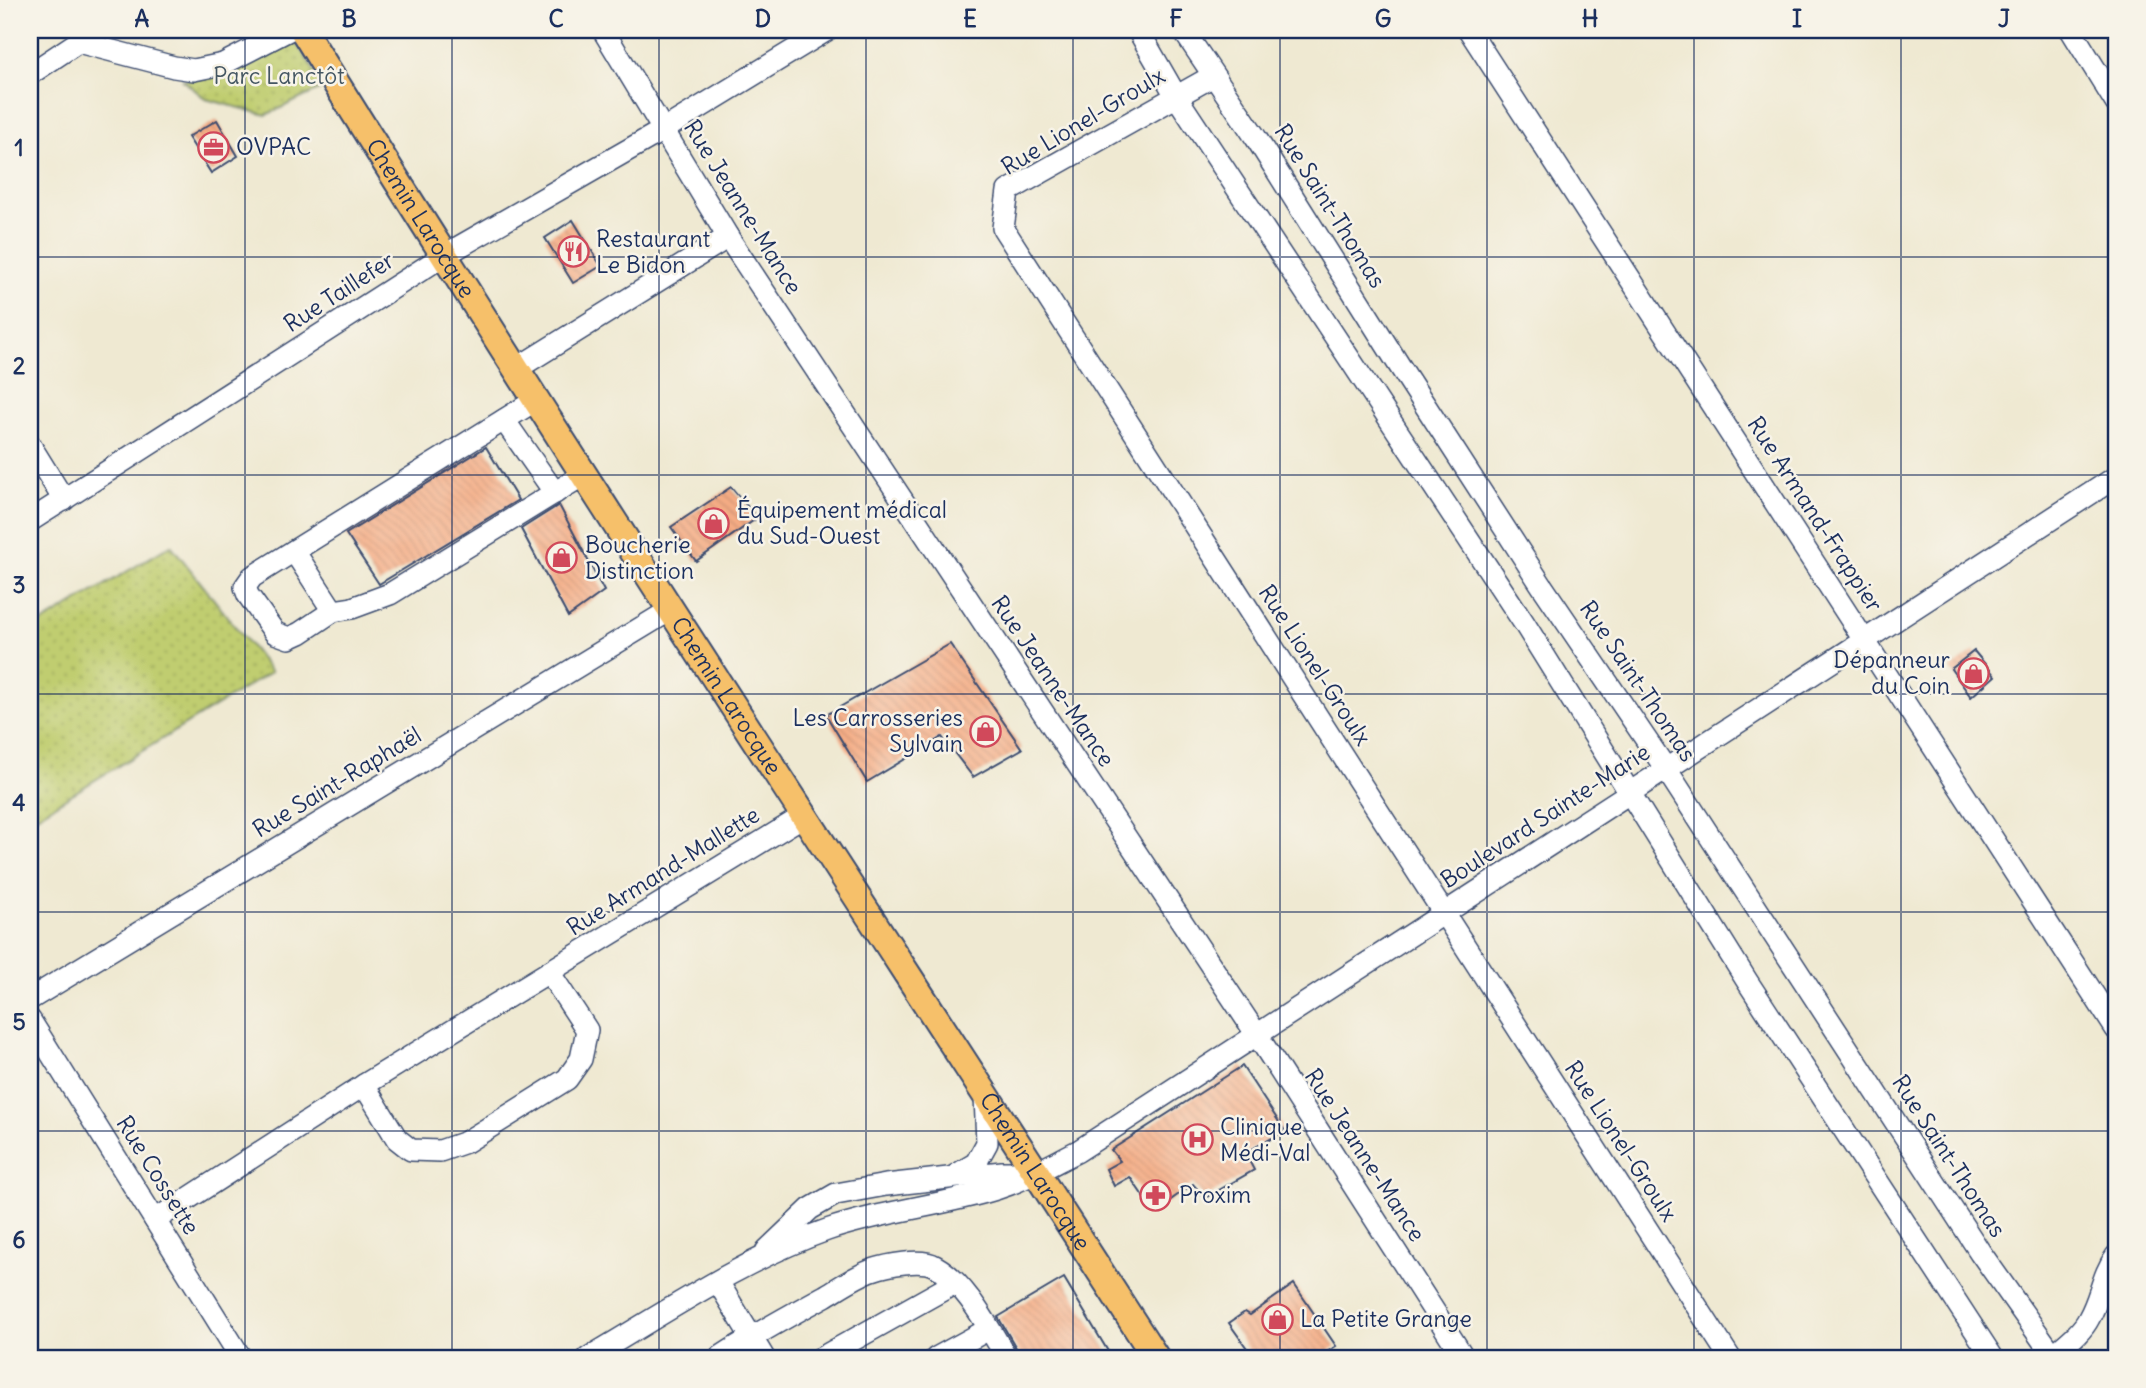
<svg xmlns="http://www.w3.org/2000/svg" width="2146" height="1388" font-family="Delius,sans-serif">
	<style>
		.park { fill: url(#park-dots); stroke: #6e7e66; stroke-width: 2 }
		.building { fill: url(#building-back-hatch) }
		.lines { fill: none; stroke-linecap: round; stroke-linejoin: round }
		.minor-casing { stroke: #3b4b6f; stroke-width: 24 }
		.major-casing { stroke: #3b4b6f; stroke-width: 30 }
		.minor { stroke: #fff; stroke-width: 21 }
		.major { stroke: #f6c06b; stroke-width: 26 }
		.grid { fill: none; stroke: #1b2f5e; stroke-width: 2; stroke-opacity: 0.55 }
		.labels { text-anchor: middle; stroke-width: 5; stroke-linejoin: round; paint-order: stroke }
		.park-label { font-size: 23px; fill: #445662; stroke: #f7f3e8 }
		.street-label { font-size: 23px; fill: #1b2f5e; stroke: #f7f3e8 }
		.poi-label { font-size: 23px; fill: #1b2f5e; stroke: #f7f3e8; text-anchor: start }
		.neatline { fill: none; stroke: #1b2f5e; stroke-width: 2.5 }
		.grid-label { font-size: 23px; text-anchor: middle; font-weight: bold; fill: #1b2f5e }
	</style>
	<defs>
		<pattern id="park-dots" width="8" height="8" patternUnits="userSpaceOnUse" patternTransform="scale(1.75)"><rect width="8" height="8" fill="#c0cd6f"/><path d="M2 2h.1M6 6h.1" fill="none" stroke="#a4b063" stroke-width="1.8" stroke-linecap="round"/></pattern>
		<pattern id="building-back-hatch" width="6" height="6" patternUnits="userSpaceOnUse" patternTransform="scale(1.75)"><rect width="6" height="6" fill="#f5ac84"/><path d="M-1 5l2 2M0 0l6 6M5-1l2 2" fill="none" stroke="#d19474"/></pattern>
	</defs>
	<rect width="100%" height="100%" fill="#f7f3e8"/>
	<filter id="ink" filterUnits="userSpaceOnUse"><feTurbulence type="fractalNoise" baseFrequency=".0143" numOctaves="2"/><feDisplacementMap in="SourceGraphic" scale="14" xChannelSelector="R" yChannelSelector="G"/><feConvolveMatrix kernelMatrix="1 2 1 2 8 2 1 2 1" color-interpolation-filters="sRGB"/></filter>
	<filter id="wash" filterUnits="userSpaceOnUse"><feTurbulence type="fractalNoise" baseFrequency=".00686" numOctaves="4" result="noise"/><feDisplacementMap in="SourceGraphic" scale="28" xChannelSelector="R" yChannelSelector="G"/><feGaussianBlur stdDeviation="1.57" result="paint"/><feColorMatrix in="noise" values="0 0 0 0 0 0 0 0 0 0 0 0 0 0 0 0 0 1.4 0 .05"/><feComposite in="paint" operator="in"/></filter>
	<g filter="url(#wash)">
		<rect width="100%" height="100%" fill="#efe9d2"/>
		<g class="park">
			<path d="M291 35 325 87 266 115 206 99 183 80 227 71Z"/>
			<path d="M171 545 271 672 30 820V630Z"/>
		</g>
		<g id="blocks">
			<g class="building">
				<path d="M217 120 238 156 211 173 188 137Z"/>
				<path d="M573 220 601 266 573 283 545 238Z"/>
				<path d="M486 447 518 500 379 584 346 534Z"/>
				<path d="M731 487 757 518 696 561 671 527Z"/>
				<path d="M559 505 604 591 568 617 521 529Z"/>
				<path d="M950 644 1022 749 973 777 942 737 867 782 826 715Z"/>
				<path d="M1974 651 1995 676 1971 697 1951 669Z"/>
				<path d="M1242 1066 1285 1131 1245 1153 1254 1170 1205 1198 1193 1184 1154 1212 1130 1177 1114 1186 1106 1169 1120 1161 1111 1150Z"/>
				<path d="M1064 1278 1112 1358H1022L998 1317Z"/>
				<path d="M1294 1284 1336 1346 1318 1358H1254L1229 1323 1245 1312 1250 1315Z"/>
			</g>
		</g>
	</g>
	<g filter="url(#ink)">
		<use href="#blocks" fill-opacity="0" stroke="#3b4b6f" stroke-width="2"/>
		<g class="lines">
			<defs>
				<g id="minor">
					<path d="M603 30 728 237 1257 1035 1464 1358"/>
					<path d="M1138 30 1176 96 1524 623 1747 981 1993 1358"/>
					<path d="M1183 30 1256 138 1399 365 1542 586 1666 769 1980 1252 2055 1358"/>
					<path d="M1469 30C1683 364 1902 695 2116 1029"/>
					<path d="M2071 30 2116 103"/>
					<path d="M30 74 78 42 174 67 194 70 223 64 289 30"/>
					<path d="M1213 76 1008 191 1003 228 1730 1358"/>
					<path d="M516 369 728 237"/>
					<path d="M536 400 252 577 245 587 248 595 275 633 289 638 300 633 333 611 352 608 390 594 585 474"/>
					<path d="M504 420 555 493"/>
					<path d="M30 445 64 500"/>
					<path d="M30 521 443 256 663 130 827 30"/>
					<path d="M294 551 333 611"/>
					<path d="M30 999 672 609"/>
					<path d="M30 1020 241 1358"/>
					<path d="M364 1085 397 1139 411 1150 440 1151 466 1142 567 1079 581 1059 587 1030 549 972"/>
					<path d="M956 1175 976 1163 987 1143 985 1096"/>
					<path d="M155 1220 364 1085 805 815"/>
					<path d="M767 1250 810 1209 836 1194 886 1185 1002 1172H1024"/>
					<path d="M718 1282 764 1358"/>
					<path d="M588 1358C665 1313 742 1260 827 1230 882 1211 941 1206 996 1189 1025 1180 1052 1164 1078 1151L2116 477"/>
					<path d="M719 1358C753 1335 789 1316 825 1296 840 1287 856 1276 872 1270 887 1265 921 1258 935 1266 966 1283 989 1329 1007 1358"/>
					<path d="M821 1358 955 1283"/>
					<path d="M936 1358 989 1329"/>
					<path d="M2050 1358C2063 1346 2081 1334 2089 1318 2101 1297 2102 1275 2116 1256"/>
				</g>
				<g id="major">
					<path id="s1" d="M303 30C580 477 871 916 1156 1358"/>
				</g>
			</defs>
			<use href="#minor" class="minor-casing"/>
			<use href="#major" class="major-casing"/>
			<use href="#minor" class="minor"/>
			<use href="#major" class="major"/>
		</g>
	</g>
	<path class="grid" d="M245 30V1358M452 30V1358M659 30V1358M866 30V1358M1073 30V1358M1280 30V1358M1487 30V1358M1694 30V1358M1901 30V1358M30 257H2116M30 475H2116M30 694H2116M30 912H2116M30 1131H2116"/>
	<defs>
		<symbol id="office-ring" viewBox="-11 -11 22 22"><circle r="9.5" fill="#f7f3e8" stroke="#d1495b" stroke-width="1.5"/><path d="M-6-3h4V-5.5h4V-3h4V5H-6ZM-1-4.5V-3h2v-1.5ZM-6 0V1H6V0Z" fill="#d1495b"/></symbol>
		<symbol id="restaurant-ring" viewBox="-11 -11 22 22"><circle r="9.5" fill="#f7f3e8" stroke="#d1495b" stroke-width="1.5"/><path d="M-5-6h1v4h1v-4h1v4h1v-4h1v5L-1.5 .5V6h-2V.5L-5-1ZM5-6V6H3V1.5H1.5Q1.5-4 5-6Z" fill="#d1495b"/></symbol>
		<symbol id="shop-ring" viewBox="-11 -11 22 22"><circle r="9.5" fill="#f7f3e8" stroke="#d1495b" stroke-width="1.5"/><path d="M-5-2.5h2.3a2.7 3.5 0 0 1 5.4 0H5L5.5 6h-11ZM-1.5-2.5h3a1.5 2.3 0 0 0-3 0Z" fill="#d1495b"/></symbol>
		<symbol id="hospital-ring" viewBox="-11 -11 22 22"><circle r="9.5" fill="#f7f3e8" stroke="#d1495b" stroke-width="1.5"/><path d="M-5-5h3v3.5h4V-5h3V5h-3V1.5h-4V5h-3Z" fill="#d1495b"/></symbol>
		<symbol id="pharmacy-ring" viewBox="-11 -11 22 22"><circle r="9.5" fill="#f7f3e8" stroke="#d1495b" stroke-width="1.5"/><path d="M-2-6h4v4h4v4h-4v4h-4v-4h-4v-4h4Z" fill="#d1495b"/></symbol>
	</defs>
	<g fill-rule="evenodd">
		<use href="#office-ring" x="196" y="130" width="35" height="35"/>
		<use href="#restaurant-ring" x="556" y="234" width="35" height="35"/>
		<use href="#shop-ring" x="696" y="506" width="35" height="35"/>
		<use href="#shop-ring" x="544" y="540" width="35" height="35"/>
		<use href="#shop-ring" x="1956" y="656" width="35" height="35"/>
		<use href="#shop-ring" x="968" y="714" width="35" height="35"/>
		<use href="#hospital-ring" x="1180" y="1122" width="35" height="35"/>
		<use href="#pharmacy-ring" x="1138" y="1178" width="35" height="35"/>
		<use href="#shop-ring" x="1260" y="1302" width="35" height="35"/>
	</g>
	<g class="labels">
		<g class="park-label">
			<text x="279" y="84">Parc Lanctôt</text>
		</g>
		<g class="street-label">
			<text transform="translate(1083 121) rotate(-31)" y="8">Rue Lionel-Groulx</text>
			<text transform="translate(1330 206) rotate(58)" y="8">Rue Saint-Thomas</text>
			<text transform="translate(743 207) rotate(58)" y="8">Rue Jeanne-Mance</text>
			<text dy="8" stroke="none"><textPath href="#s1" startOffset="222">Chemin Larocque</textPath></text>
			<text transform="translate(339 292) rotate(-33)" y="8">Rue Taillefer</text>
			<text transform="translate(1815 514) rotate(57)" y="8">Rue Armand-Frappier</text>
			<text transform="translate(1315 665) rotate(57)" y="8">Rue Lionel-Groulx</text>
			<text transform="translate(1053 681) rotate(56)" y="8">Rue Jeanne-Mance</text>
			<text transform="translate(1638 681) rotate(56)" y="8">Rue Saint-Thomas</text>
			<text dy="8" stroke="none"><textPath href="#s1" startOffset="789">Chemin Larocque</textPath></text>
			<text transform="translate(337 782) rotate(-31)" y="8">Rue Saint-Raphaël</text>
			<text transform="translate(1545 816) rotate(-33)" y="8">Boulevard Sainte-Marie</text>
			<text transform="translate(663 871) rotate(-32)" y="8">Rue Armand-Mallette</text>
			<text transform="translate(1621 1141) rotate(57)" y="8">Rue Lionel-Groulx</text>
			<text transform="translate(1365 1155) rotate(57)" y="8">Rue Jeanne-Mance</text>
			<text transform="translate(1949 1156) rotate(57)" y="8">Rue Saint-Thomas</text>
			<text dy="8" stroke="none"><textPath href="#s1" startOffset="1356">Chemin Larocque</textPath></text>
			<text transform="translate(158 1175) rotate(58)" y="8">Rue Cossette</text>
		</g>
		<g class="poi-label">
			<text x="236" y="155">OVPAC</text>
			<text x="596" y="247">Restaurant<tspan x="596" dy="26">Le Bidon</tspan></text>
			<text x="737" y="518">Équipement médical<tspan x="737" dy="26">du Sud-Ouest</tspan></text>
			<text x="585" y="553">Boucherie<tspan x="585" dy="26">Distinction</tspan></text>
			<text x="1950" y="668" text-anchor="end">Dépanneur<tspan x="1950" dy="26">du Coin</tspan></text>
			<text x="963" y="726" text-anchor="end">Les Carrosseries<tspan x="963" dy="26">Sylvain</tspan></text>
			<text x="1220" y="1135">Clinique<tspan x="1220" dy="26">Médi-Val</tspan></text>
			<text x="1179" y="1203">Proxim</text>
			<text x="1300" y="1327">La Petite Grange</text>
		</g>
	</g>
	<rect width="2146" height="1388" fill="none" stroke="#f7f3e8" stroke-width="77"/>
	<rect x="38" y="38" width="2070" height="1312" class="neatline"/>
	<g class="grid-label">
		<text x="142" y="27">A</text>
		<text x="349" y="27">B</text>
		<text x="556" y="27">C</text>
		<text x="763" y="27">D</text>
		<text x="970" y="27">E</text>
		<text x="1176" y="27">F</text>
		<text x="1383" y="27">G</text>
		<text x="1590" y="27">H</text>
		<text x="1797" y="27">I</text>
		<text x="2004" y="27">J</text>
		<text x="19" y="156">1</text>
		<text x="19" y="374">2</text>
		<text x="19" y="593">3</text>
		<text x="19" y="811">4</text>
		<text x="19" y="1030">5</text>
		<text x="19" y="1248">6</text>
	</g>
</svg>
